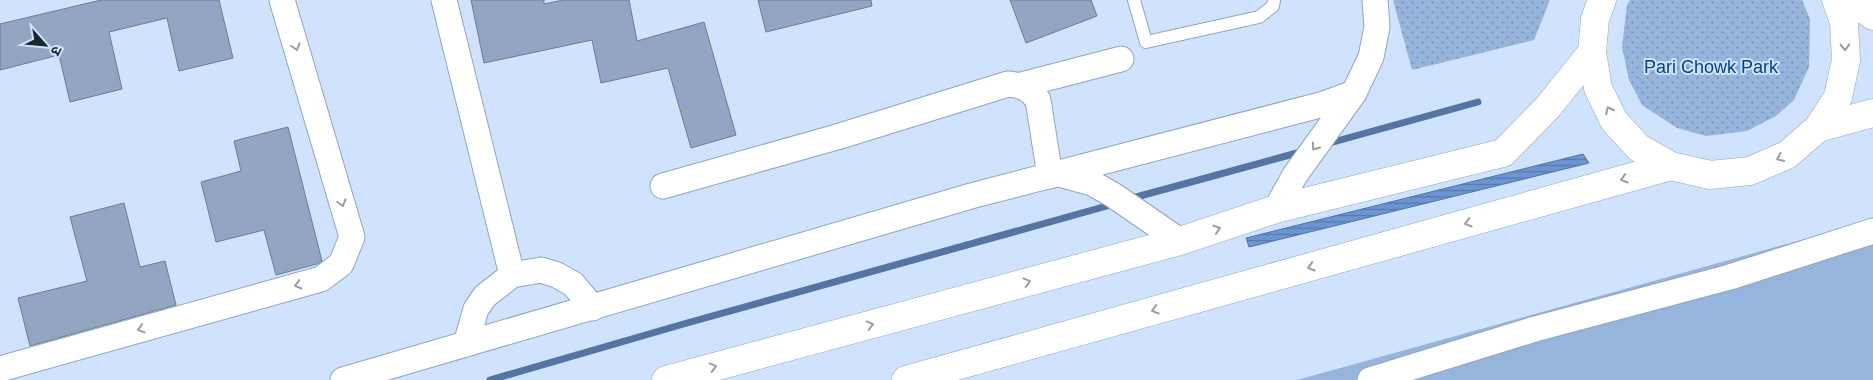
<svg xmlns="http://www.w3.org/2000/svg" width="1873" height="380" font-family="Helvetica,'Noto Sans Devanagari',sans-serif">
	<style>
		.grass { fill: #97b4dc }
		.park { fill: url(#park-dots) }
		.water { fill: url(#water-rules); stroke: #5474a2 }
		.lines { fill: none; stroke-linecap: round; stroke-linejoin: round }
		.stream { stroke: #5474a2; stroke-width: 7 }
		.building { fill: #93a5c0; stroke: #6b7d96 }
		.service-casing { stroke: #92a5bf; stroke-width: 14 }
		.minor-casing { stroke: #92a5bf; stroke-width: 27 }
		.secondary-casing { stroke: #92a5bf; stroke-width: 29 }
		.service { stroke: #fff; stroke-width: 12 }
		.minor { stroke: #fff; stroke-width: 25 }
		.secondary { stroke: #fff; stroke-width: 28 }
		.oneway { stroke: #9a9da1 }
		.labels { text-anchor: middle; stroke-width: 4; stroke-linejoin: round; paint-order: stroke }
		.park-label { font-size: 18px; fill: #044189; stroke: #cfe3fe }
	</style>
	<defs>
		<pattern id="park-dots" width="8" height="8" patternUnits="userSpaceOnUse" patternTransform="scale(1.25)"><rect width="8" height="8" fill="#97b4dc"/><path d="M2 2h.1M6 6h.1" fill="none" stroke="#7b92b3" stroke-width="1.8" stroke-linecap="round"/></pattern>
		<pattern id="water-rules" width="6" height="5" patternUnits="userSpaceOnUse" patternTransform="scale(1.25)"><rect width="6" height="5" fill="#6b96d3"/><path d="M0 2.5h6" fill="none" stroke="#577aac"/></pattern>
	</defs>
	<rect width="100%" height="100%" fill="#cfe3fe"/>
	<path class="grass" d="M1873 220V380H1297Z"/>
	<g class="park">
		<path d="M1393 0H1550L1534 40 1412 70Z"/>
		<path d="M1630 0H1802L1810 19 1809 67 1794 100 1776 116 1747 131 1706 136 1677 128 1642 105 1629 80 1622 47 1627 5Z"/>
	</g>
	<path class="water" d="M1583 154 1589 163 1249 247 1246 238Z"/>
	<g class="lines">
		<g class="stream">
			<path d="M1326 144 1478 102"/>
			<path d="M1129 199 1304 151"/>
			<path d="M490 380 687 323 1114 204"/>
		</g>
	</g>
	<g class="building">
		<path d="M101 0H219L233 58 179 71 167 18 109 32 122 89 70 102 59 55 0 70V24Z"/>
		<path d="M471 0H544V4L563 0H629L637 41 704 22 736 135 691 148 668 68 601 83 592 40 484 63Z"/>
		<path d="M758 0H871L872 6 766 32Z"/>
		<path d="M1010 0H1091L1097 16 1026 43Z"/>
		<path d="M288 127 322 261 317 264 276 275 264 230 216 242 201 182 241 171 234 141Z"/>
		<path d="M124 203 140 267 165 261 176 305 30 346 18 298 87 281 70 217Z"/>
	</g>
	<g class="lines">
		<defs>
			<path id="service" d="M1134 0 1146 42 1259 17 1273 6 1274 0"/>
			<g id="minor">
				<path d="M444 0 512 275"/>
				<path d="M1021 85 1121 59"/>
				<path d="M1059 174 1092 183 1113 195 1180 241"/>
				<path d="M663 186 837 137 1008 84C1022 85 1030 89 1038 100L1050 176"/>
				<path d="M1276 209 1295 175 1354 93 1371 57 1377 27 1375 0"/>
				<path d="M466 344 476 309 485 296 512 275 541 270 557 275 573 284 593 308"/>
				<path d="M0 369 321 279 341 264 352 237 282 0"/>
				<path d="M343 380 971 196 1324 104 1354 93"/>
				<path d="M1370 380 1535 329 1730 277 1873 231"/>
			</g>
			<g id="secondary">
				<path d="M1602 0 1595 19 1592 52 1598 88 1614 121 1639 148 1671 166 1710 175 1750 171 1787 155 1818 128 1838 97 1846 60 1844 22 1836 0"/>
				<path d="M1851 0 1873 16"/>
				<path d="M1818 128 1873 113"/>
				<path d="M666 380 1180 241 1276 209 1503 153 1548 107 1592 52"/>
				<path d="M906 380 1671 166"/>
			</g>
		</defs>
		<use href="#service" class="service-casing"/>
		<use href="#minor" class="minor-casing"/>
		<use href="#secondary" class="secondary-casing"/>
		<use href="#service" class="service"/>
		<use href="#minor" class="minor"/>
		<use href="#secondary" class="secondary"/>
	</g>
	<defs><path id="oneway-chevron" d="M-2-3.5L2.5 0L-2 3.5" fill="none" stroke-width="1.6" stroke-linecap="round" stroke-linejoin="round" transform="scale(1.25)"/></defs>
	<g class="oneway">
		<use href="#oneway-chevron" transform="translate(296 47) rotate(74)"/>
		<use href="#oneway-chevron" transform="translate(1845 47) rotate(88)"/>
		<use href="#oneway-chevron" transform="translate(1609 110) rotate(-117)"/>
		<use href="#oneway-chevron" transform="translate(1315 147) rotate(126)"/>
		<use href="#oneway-chevron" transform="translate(1780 158) rotate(156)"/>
		<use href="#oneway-chevron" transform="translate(1624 179) rotate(164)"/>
		<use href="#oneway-chevron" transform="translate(342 203) rotate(74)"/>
		<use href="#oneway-chevron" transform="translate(1468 223) rotate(164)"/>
		<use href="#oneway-chevron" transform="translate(1217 229) rotate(-18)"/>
		<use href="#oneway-chevron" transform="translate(1311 267) rotate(164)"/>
		<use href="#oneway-chevron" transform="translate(1027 282) rotate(-15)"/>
		<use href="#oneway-chevron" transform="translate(298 285) rotate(164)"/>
		<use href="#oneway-chevron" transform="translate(1155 310) rotate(164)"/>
		<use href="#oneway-chevron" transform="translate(870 325) rotate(-15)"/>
		<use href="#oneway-chevron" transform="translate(141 329) rotate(164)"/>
		<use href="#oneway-chevron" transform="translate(713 367) rotate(-15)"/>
	</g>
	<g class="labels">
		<g class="park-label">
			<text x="1711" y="73">Pari Chowk Park</text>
		</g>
	</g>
	<g transform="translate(45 45) rotate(117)" stroke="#cfe3fe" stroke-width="4" paint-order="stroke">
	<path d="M0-4L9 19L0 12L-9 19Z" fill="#1e252f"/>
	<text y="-8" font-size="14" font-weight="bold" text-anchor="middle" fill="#1e252f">उ</text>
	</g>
</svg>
